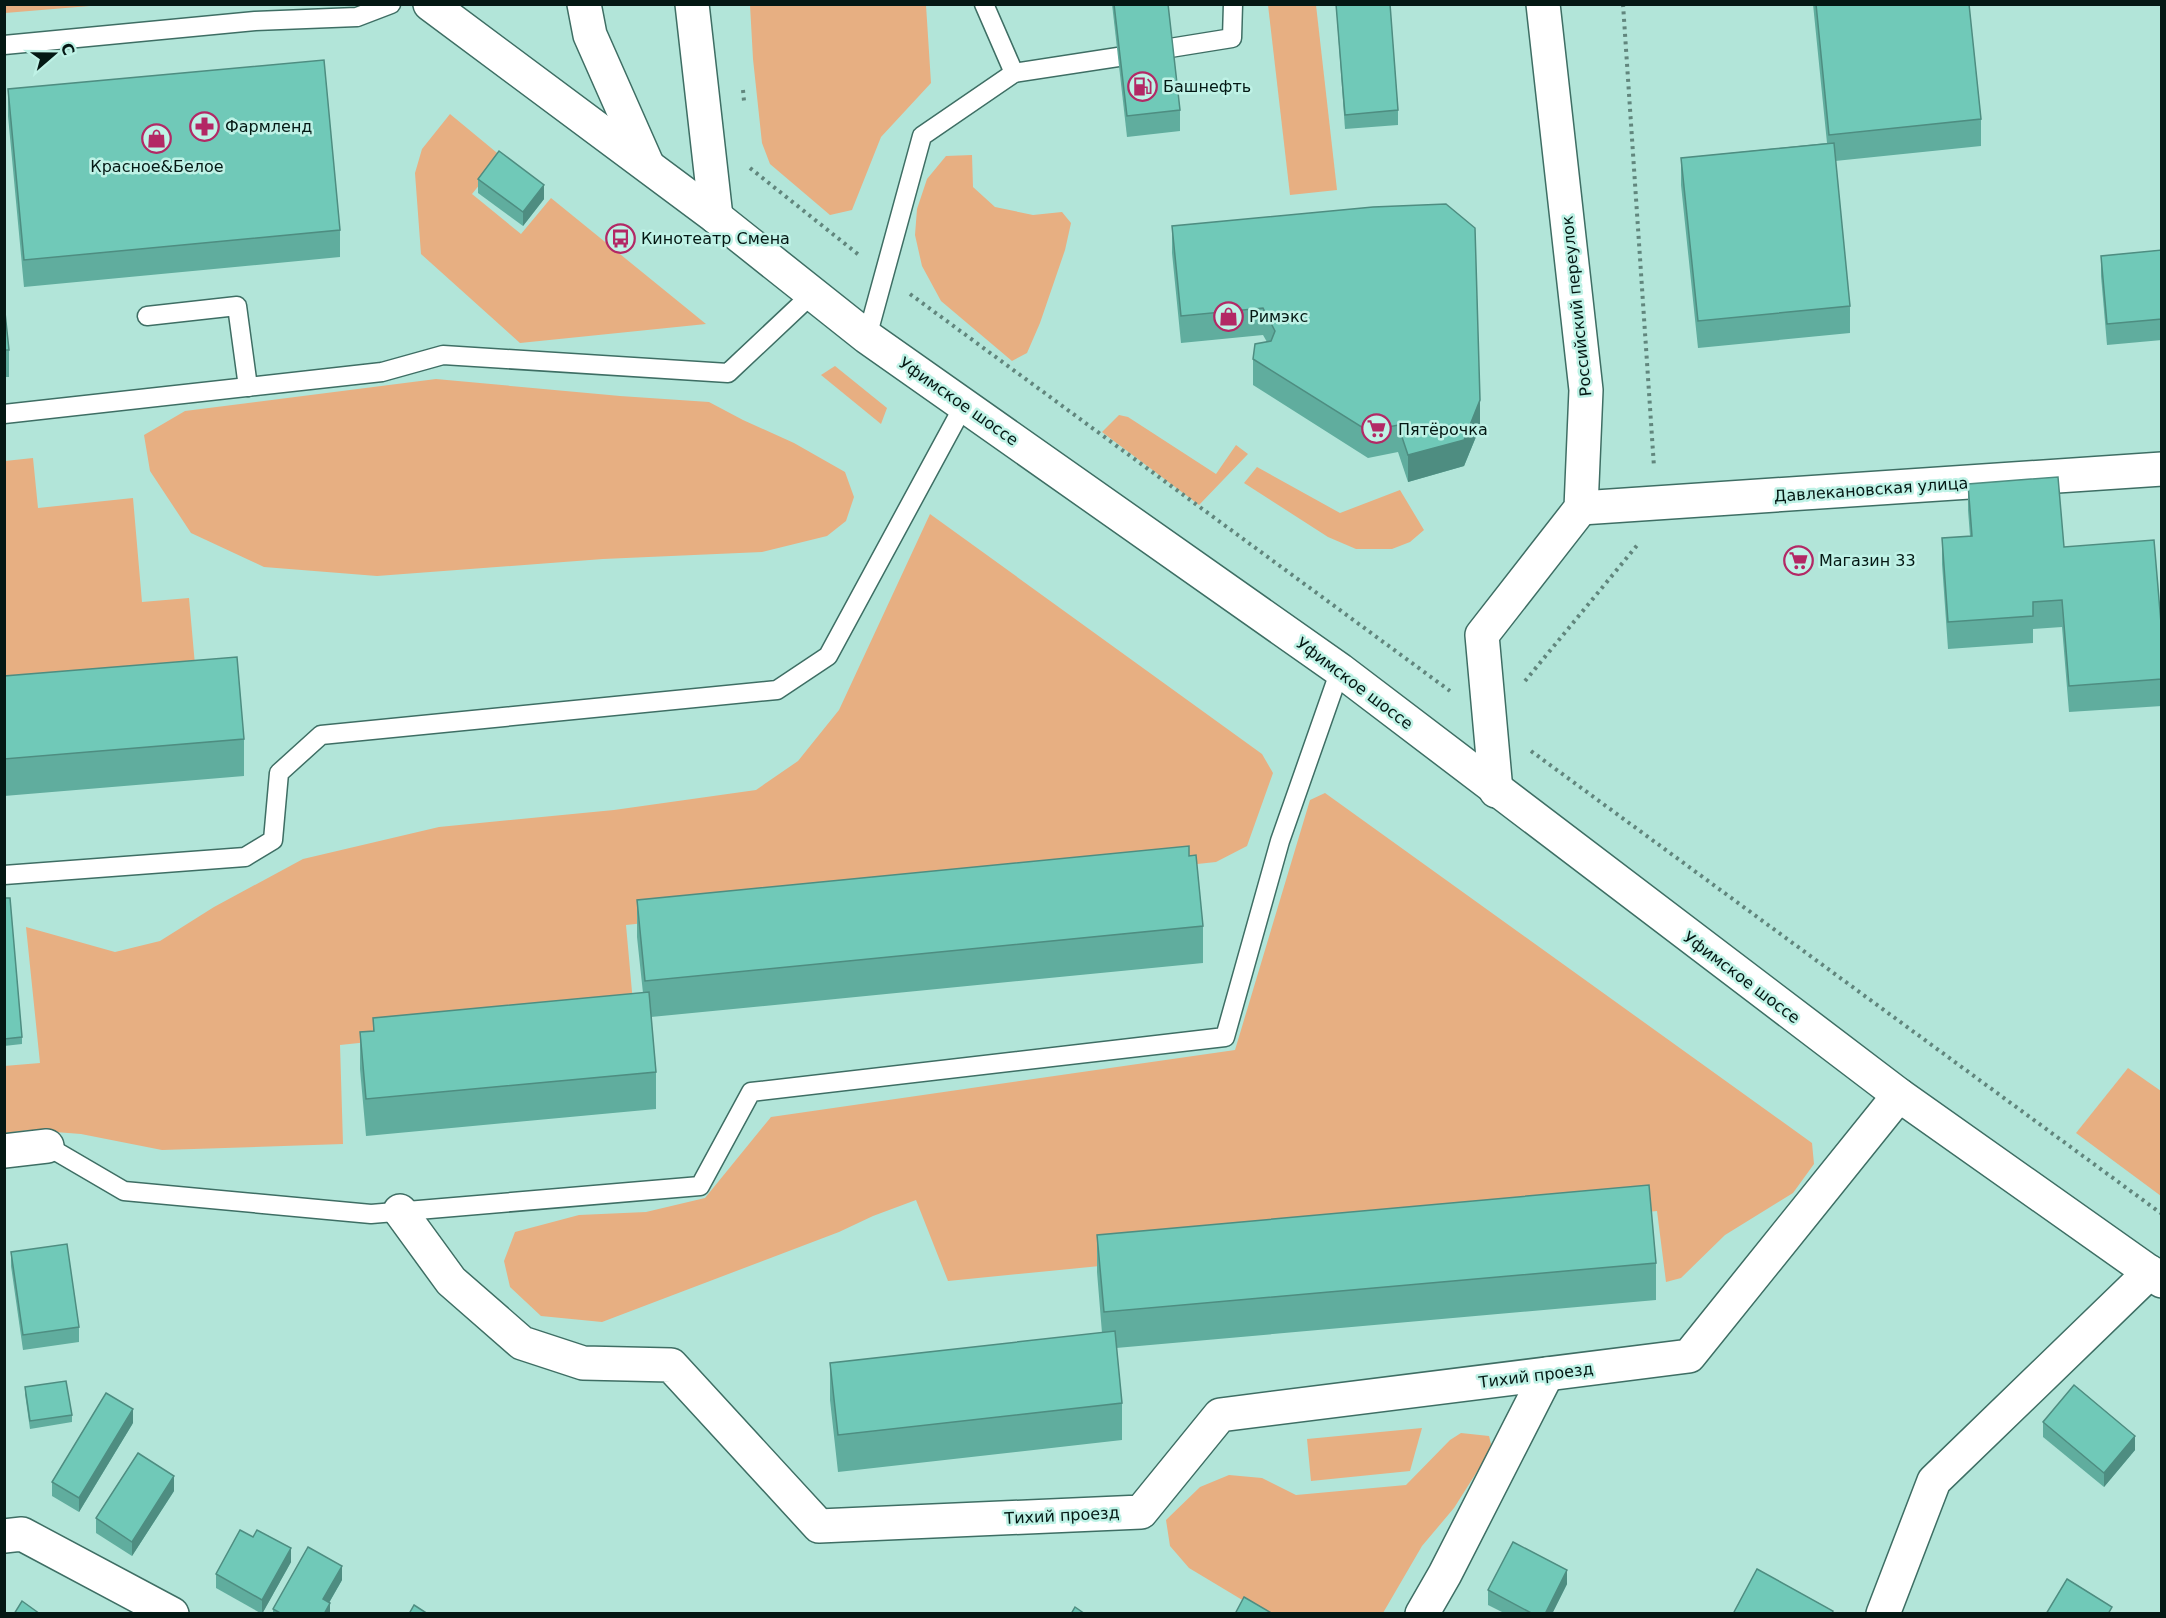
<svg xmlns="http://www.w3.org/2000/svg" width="2166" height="1618" font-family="'DejaVu Sans',sans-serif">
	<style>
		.green { fill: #e7af82 }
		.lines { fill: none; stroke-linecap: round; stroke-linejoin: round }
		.service-casing { stroke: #3e6e64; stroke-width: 21 }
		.minor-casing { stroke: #3e6e64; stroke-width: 36 }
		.secondary-casing { stroke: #3e6e64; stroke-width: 36 }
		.path { stroke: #61867d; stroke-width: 4; stroke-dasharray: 3 4.5; stroke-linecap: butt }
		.service { stroke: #fff; stroke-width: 18 }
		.minor { stroke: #fff; stroke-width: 33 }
		.secondary { stroke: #fff; stroke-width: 33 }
		.wall { fill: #60ad9e }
		.shaded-wall { fill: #4e8d81 }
		.building { fill: #70c9b8; stroke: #4e8d81; stroke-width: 1.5 }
		.labels { text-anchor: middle; stroke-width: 5; stroke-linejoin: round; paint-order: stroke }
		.poi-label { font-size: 16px; fill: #041814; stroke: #bff2e6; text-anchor: start }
		.street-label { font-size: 16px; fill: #041814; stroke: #bff2e6 }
	</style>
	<rect width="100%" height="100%" fill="#b2e5d9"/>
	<g class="green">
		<path d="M5 4H102V5L5 13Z"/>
		<path d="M750 5H926L931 83 881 137 852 210 830 215 770 164 762 143 753 59Z"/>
		<path d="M1268 5H1316L1337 190 1290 195Z"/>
		<path d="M450 114 502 157 472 194 521 234 551 198 706 324 520 343 421 254 415 173 422 149Z"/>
		<path d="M972 155 973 187 995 207 1033 215 1062 212 1071 223 1065 250 1040 323 1027 353 1012 361 941 301 922 266 915 235 917 209 927 179 946 156Z"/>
		<path d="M835 366 887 408 881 424 821 375Z"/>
		<path d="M436 379 620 396 709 402 743 420 794 443 845 472 854 497 846 521 827 536 762 552 603 559 377 576 264 567 191 533 150 471 144 435 185 411Z"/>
		<path d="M1119 415 1128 417 1216 474 1236 445 1248 454 1199 505 1102 432Z"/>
		<path d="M33 458 38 508 133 498 142 602 189 598 195 665 5 683V461Z"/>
		<path d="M1257 467 1340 513 1400 490 1424 530 1410 542 1392 549H1356L1328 537 1244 483Z"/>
		<path d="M930 514 1262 754 1273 773 1247 846 1216 862 626 925 634 1014 340 1045 343 1144 162 1150 81 1134 29 1130 5 1133 4 1066 40 1063 26 927 115 952 160 941 214 907 303 859 439 827 614 810 756 790 798 761 839 710Z"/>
		<path d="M1325 793 1812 1143 1814 1164 1793 1193 1725 1235 1681 1278 1666 1282 1657 1211 948 1281 916 1200 873 1216 839 1232 602 1322 541 1316 510 1287 504 1261 515 1232 579 1215 646 1212 705 1198 771 1117 1235 1050 1310 800Z"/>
		<path d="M2128 1068 2161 1091V1196L2076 1133Z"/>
		<path d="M1422 1428 1410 1471 1311 1481 1307 1439Z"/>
		<path d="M1461 1433 1489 1436 1492 1448 1454 1508 1422 1546 1383 1613H1264L1189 1568 1170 1546 1166 1520 1200 1487 1229 1475 1262 1478 1296 1495 1406 1485 1450 1440Z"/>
	</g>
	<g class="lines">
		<defs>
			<g id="service">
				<path d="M984 4 1014 73 1118 57"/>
				<path d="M4 45 255 21 357 17 391 4"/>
				<path d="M1170 48 1232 38 1233 4"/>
				<path d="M147 316 237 306 248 387"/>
				<path d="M867 337 922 136 1014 73"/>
				<path d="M4 414 382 372 443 355 728 373 812 294"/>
				<path d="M4 875 245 857 273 840 279 773 321 735 777 690 828 656 964 405"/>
				<path d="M47 1146 124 1191 371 1214 700 1186 751 1092 1225 1037 1280 841 1340 670"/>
			</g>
			<g id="minor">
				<path d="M1581 508 2162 469"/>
				<path d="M1496 791 1482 635 1581 508 1586 390 1543 4"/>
				<path d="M4 1151 47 1146"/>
				<path d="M400 1211 451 1281 522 1343 583 1363 671 1365 819 1526 1141 1512 1220 1415 1689 1356 1899 1095"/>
				<path d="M4 1536 22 1534 172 1614"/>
				<path d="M1422 1614 1445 1574 1547 1374"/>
				<path d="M1883 1614 1934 1481 2150 1272"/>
			</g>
			<g id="secondary">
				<path d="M430 4 716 217 867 337 1340 670 1899 1095 2162 1281"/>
				<path d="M584 4 590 35 647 164"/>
				<path d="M692 4 716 217"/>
			</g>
		</defs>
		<use href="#service" class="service-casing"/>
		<use href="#minor" class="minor-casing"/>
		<use href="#secondary" class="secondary-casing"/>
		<g class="path">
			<path d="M1623 4 1654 467"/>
			<path d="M743 90 744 101"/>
			<path d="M750 168 859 255"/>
			<path d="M910 294 1450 691"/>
			<path d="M1525 681 1639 543"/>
			<path d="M1531 751 2162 1214"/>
		</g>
		<use href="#service" class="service"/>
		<use href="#minor" class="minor"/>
		<use href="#secondary" class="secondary"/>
	</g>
	<g class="wall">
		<path d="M1112 4H1168L1180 110V131L1127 137Z"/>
		<path d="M1336 4H1390L1398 110V125L1345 129Z"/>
		<path d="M1813 4H1969L1981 119V146L1835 161 1850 306V333L1698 348 1681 185V158L1827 143Z"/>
		<path d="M8 89 340 230V257L24 287 8 116Z"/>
		<path d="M478 179 544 199 523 226 478 193Z"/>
		<path d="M1172 226 1480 427 1464 466 1408 482 1398 452 1368 458 1253 385V359L1267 342 1263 335 1181 343 1172 253Z"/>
		<path d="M2162 250V340L2107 345 2101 276V256Z"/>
		<path d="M4 303 9 350V377H4Z"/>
		<path d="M1968 484 2064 547 2162 635V706L2069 712 2062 627 2033 629V643L1948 649 1942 564V538L1970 536 1968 510Z"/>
		<path d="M4 676 244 739V776L4 796Z"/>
		<path d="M1189 856 1203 926V963L651 1017 656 1072V1109L366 1136 360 1069V1032L373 1031V1018L643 993 637 937V900Z"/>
		<path d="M4 898 22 1037V1044L4 1046Z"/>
		<path d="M1097 1235 1656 1263V1300L1116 1348 1122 1403V1440L838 1472 830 1400V1363L1102 1333 1097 1272Z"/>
		<path d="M11 1252 79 1327V1342L23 1350 11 1266Z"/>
		<path d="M25 1387 72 1415V1422L30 1429 25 1394Z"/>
		<path d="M2043 1422 2135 1450 2104 1487 2043 1437Z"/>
		<path d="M133 1423 79 1512 52 1496V1482Z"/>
		<path d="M174 1491 132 1556 96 1533V1518Z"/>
		<path d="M2162 1521V1539L2160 1537V1523Z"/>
		<path d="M253 1537 291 1562 262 1614 216 1588V1574Z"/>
		<path d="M342 1580 329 1603 330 1614H273V1609Z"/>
		<path d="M1567 1584 1552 1614H1506L1488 1605V1590Z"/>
	</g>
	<g class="shaded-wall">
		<path d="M544 185V199L523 226V212Z"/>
		<path d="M1480 400V427L1464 466 1408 482V455Z"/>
		<path d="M133 1409V1423L79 1512V1498Z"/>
		<path d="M2135 1436V1450L2104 1487V1473Z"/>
		<path d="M174 1476V1491L132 1556V1542Z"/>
		<path d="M291 1548V1562L262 1614V1600Z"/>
		<path d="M342 1566V1580L323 1613V1599Z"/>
		<path d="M1567 1570V1584L1552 1614H1545Z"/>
		<path d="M330 1603V1614H324Z"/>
	</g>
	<g class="building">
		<path d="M1114 4H1168L1180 110 1127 116Z"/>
		<path d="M1336 4H1390L1398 110 1345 115Z"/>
		<path d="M1816 4H1969L1981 119 1829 135Z"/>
		<path d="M324 60 340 230 24 260 8 89Z"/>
		<path d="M1834 143 1850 306 1698 321 1681 158Z"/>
		<path d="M499 151 544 185 523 212 478 179Z"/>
		<path d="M1446 204 1475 228 1480 400 1464 440 1408 455 1398 425 1368 431 1253 359 1255 344 1271 341 1275 331 1263 308 1181 316 1172 226 1373 207Z"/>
		<path d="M2162 250V319L2107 324 2101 256Z"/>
		<path d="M4 303 9 350H4Z"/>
		<path d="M2058 477 2064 547 2154 540 2162 635V679L2069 686 2062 600 2033 602V616L1948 622 1942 538 1972 536 1968 484Z"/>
		<path d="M237 657 244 739 4 759V676Z"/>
		<path d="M1189 846V856L1196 855 1203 926 645 981 637 900Z"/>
		<path d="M4 898H10L22 1037 4 1039Z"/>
		<path d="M649 992 656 1072 366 1099 360 1032 374 1031 373 1018Z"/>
		<path d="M1649 1185 1656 1263 1104 1312 1097 1235Z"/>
		<path d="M67 1244 79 1327 23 1335 11 1252Z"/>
		<path d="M1115 1331 1122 1403 838 1435 830 1363Z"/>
		<path d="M66 1381 72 1415 30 1421 25 1387Z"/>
		<path d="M2074 1385 2135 1436 2104 1473 2043 1422Z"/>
		<path d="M106 1393 133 1409 79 1498 52 1482Z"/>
		<path d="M138 1453 174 1476 132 1542 96 1518Z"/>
		<path d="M240 1530 253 1537 257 1530 291 1548 262 1600 216 1574Z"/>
		<path d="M1513 1542 1567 1570 1545 1614H1533L1488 1590Z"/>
		<path d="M308 1547 342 1566 323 1599 330 1603 324 1614H282L273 1609Z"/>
		<path d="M1757 1569 1833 1611 1832 1614H1733Z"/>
		<path d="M2067 1579 2112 1607 2108 1614H2046Z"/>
		<path d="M1244 1597 1273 1614H1235Z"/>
		<path d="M22 1601 40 1614H14Z"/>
		<path d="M414 1605 428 1614H409Z"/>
		<path d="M1075 1607 1085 1614H1071Z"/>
	</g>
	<defs>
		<symbol id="fuel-ring" viewBox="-11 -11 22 22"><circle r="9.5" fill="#bff2e6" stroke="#b32865" stroke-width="1.5"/><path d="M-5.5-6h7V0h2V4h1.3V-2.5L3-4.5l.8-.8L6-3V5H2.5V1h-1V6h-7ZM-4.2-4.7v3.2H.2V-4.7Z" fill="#b32865"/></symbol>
		<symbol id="pharmacy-ring" viewBox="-11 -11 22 22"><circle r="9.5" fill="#bff2e6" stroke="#b32865" stroke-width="1.5"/><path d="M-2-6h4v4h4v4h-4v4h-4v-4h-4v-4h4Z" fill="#b32865"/></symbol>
		<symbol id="shop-ring" viewBox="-11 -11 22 22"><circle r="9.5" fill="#bff2e6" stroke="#b32865" stroke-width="1.5"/><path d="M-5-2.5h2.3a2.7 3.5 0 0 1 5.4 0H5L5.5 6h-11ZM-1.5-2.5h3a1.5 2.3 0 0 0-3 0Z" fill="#b32865"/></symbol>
		<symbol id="bus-ring" viewBox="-11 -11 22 22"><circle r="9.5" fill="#bff2e6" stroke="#b32865" stroke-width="1.5"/><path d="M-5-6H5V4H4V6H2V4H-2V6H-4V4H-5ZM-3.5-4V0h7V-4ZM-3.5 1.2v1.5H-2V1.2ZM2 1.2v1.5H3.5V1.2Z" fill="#b32865"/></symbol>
		<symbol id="supermarket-ring" viewBox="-11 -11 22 22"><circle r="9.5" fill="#bff2e6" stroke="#b32865" stroke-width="1.5"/><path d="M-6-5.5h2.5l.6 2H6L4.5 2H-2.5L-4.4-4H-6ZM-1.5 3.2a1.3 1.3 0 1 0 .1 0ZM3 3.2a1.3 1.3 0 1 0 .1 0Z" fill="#b32865"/></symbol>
	</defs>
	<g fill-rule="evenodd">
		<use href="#fuel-ring" x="1126" y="70" width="33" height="33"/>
		<use href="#pharmacy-ring" x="188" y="110" width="33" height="33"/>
		<use href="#shop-ring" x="140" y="122" width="33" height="33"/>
		<use href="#bus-ring" x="604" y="222" width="33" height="33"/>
		<use href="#shop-ring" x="1212" y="300" width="33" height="33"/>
		<use href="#supermarket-ring" x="1360" y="412" width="33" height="33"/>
		<use href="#supermarket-ring" x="1782" y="544" width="33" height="33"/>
	</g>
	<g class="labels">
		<g class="poi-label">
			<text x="1163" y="92">Башнефть</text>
			<text x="225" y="132">Фармленд</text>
			<text x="157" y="172" text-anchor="middle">Красное&amp;Белое</text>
			<text x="641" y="244">Кинотеатр Смена</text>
			<text x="1249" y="322">Римэкс</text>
			<text x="1398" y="435">Пятёрочка</text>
			<text x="1819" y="566">Магазин 33</text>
		</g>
		<g class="street-label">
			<text transform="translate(1576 306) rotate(-96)" y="6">Российский переулок</text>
			<text transform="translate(959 401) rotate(35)" y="6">Уфимское шоссе</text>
			<text transform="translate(1871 489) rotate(-4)" y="6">Давлекановская улица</text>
			<text transform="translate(1355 683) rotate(37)" y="6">Уфимское шоссе</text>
			<text transform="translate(1742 977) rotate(37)" y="6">Уфимское шоссе</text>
			<text transform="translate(1536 1375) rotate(-7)" y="6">Тихий проезд</text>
			<text transform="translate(1062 1515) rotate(-3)" y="6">Тихий проезд</text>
		</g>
	</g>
	<rect width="2166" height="1618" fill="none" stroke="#041814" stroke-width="12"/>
	<g transform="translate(54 54) rotate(70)" stroke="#bff2e6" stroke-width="4.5" paint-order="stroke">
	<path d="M0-4.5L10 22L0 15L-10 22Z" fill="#041814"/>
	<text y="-9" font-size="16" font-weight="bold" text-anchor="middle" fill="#041814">С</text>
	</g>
</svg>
